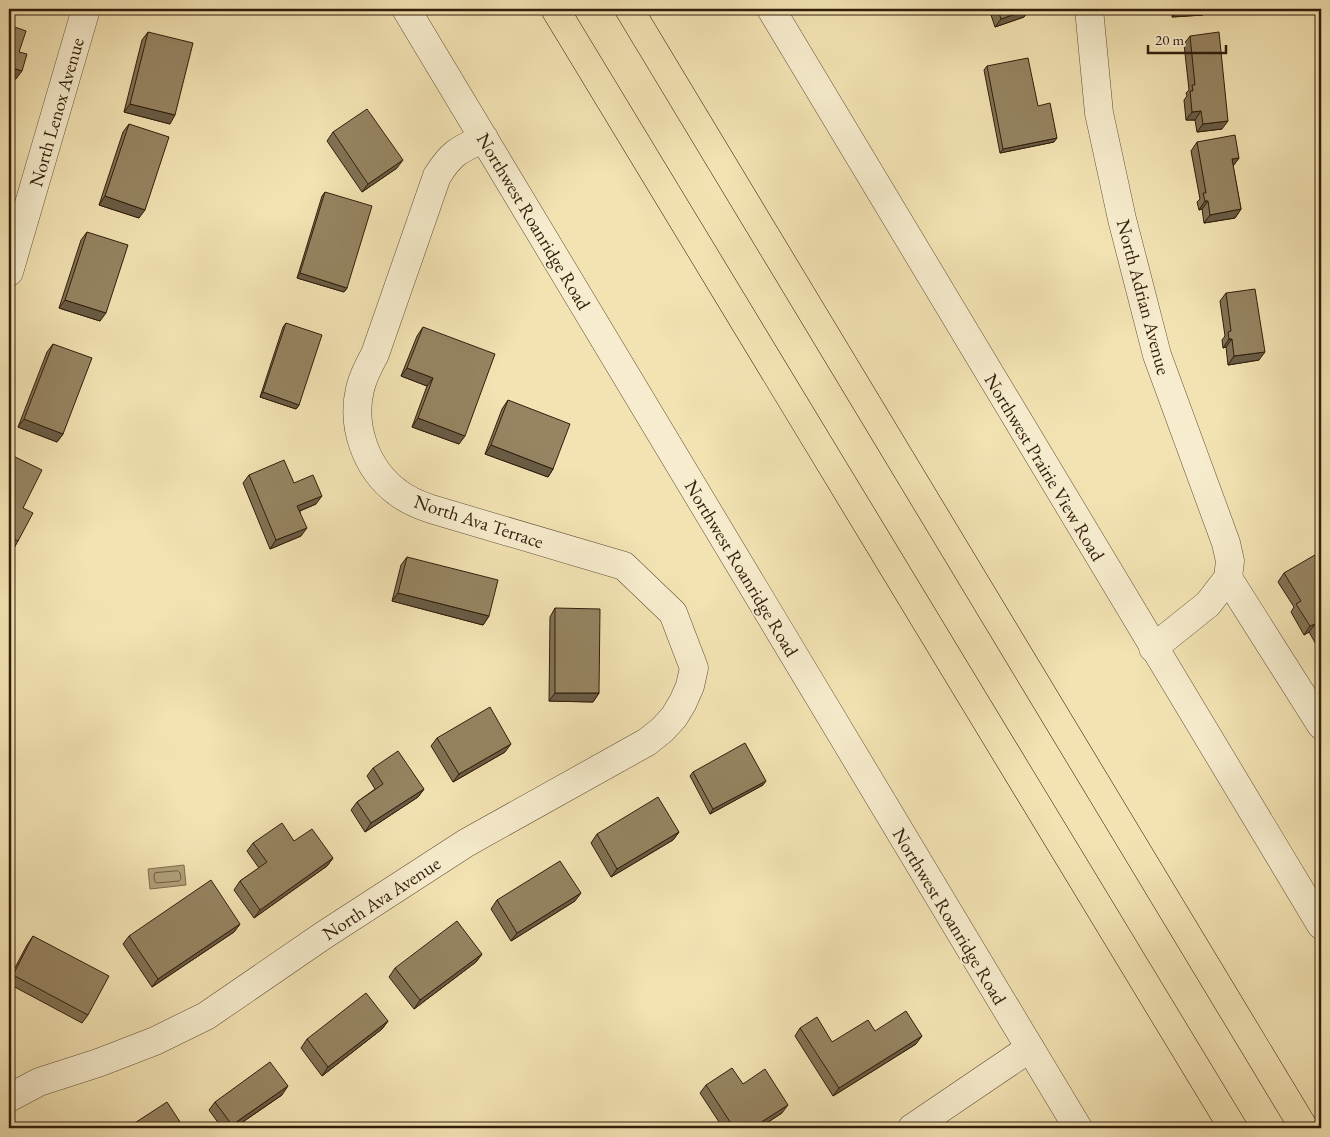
<svg xmlns="http://www.w3.org/2000/svg" width="1330" height="1137" font-family="'EB Garamond',serif">
	<style>
		.water { fill: #b1a07a; stroke: #7e6c4e }
		.lines { fill: none; stroke-linecap: round; stroke-linejoin: round }
		.shore { stroke: #715e42; stroke-width: 1 }
		.minor-casing { stroke: #624e35; stroke-width: 29 }
		.highway-casing { stroke: #311d0b; stroke-width: 29 }
		.minor { stroke: #f7edce; stroke-width: 28 }
		.highway { stroke: #f3e3b3; stroke-width: 28 }
		.wall { fill: #817254; stroke: #311d0b }
		.shaded-wall { fill: #695c45; stroke: #311d0b }
		.building { fill: #968462; stroke: #311d0b }
		.labels { text-anchor: middle; stroke-width: 4; stroke-linejoin: round; paint-order: stroke }
		.street-label { font-size: 19px; fill: #311d0b; stroke: #f7edce }
	</style>
	<rect width="100%" height="100%" fill="#f3e3b3"/>
	<filter id="stains"><feTurbulence type="fractalNoise" baseFrequency=".004" numOctaves="4"/><feColorMatrix values="0 0 0 0 .2 0 0 0 0 .09 0 0 0 0 .02 0 0 0 .5 -.17"/></filter>
	<radialGradient id="worn" r=".72"><stop offset=".6" stop-color="#630" stop-opacity="0"/><stop offset="1" stop-color="#630" stop-opacity=".3"/></radialGradient>
	<path class="water" d="M184 865 186 885 150 889 148 869Z"/>
	<g class="lines">
		<path class="shore" d="M178 871 180 873 181 879 179 881 157 883 155 882 154 876 155 873Z"/>
		<defs>
			<g id="minor">
				<path d="M406 9 1078 1128"/>
				<path d="M771 9 1321 925"/>
				<path d="M1089 9 1099 113 1122 219 1157 355 1226 543 1230 561 1228 578 1208 604 1153 648"/>
				<path d="M9 272 86 9"/>
				<path d="M1228 578 1321 725"/>
				<path d="M9 1098 39 1082 98 1063 155 1041 206 1016 324 935 466 843 647 742 662 730 674 717 683 702 690 686 694 668 673 613 624 566 431 509C419 505 407 500 397 492 366 469 351 426 360 389 363 376 369 365 375 354L437 176C452 152 459 150 484 138"/>
				<path d="M912 1128 1030 1048"/>
			</g>
			<g id="highway">
				<path d="M555 9 1233 1128"/>
				<path d="M629 9 1304 1128"/>
			</g>
		</defs>
		<use href="#minor" class="minor-casing"/>
		<use href="#highway" class="highway-casing"/>
		<use href="#minor" class="minor"/>
		<use href="#highway" class="highway"/>
	</g>
	<g class="wall">
		<path d="M242 9H249L247 12Z"/>
		<path d="M989 9H1030L1024 17 995 27Z"/>
		<path d="M1172 9H1208L1203 15 1172 17Z"/>
		<path d="M148 32 170 124 124 112 142 40Z"/>
		<path d="M1190 36 1222 129 1197 132 1195 120H1186L1184 100 1187 96 1186 93 1189 90 1184 44Z"/>
		<path d="M987 66 1038 106 1054 142 1000 153 984 70Z"/>
		<path d="M129 124 139 218 99 205 123 132Z"/>
		<path d="M333 132 397 168 362 192 327 141Z"/>
		<path d="M1197 142 1239 158 1233 166 1241 209 1235 218 1204 223 1202 209 1199 210 1197 202 1200 199 1191 151Z"/>
		<path d="M325 192 347 288 344 292 297 278 322 196Z"/>
		<path d="M87 232 100 321 59 308 81 240Z"/>
		<path d="M1226 293 1259 360 1228 365 1226 347 1223 348 1222 340 1225 336 1220 301Z"/>
		<path d="M286 323 299 405 296 409 260 397 283 327Z"/>
		<path d="M423 327 459 444 412 427 427 386 401 376 417 336Z"/>
		<path d="M53 344 63 434 57 442 18 427 47 352Z"/>
		<path d="M508 400 553 469 548 477 485 454 502 409Z"/>
		<path d="M9 454 23 508 18 541 13 550 9 548Z"/>
		<path d="M249 475 294 483 316 504 300 511 301 536 270 549 243 483Z"/>
		<path d="M1321 555V653L1309 632 1304 635 1291 612 1294 607 1278 582 1284 573Z"/>
		<path d="M407 557 489 616 483 625 392 601 401 565Z"/>
		<path d="M555 608 599 693 593 702 549 701 550 617Z"/>
		<path d="M437 738 505 752 453 782 431 746Z"/>
		<path d="M373 768 424 789 418 797 365 832 351 810 357 802 375 789 367 776Z"/>
		<path d="M693 772 763 785 710 814 690 776Z"/>
		<path d="M679 832 673 840 611 877 591 843 597 834Z"/>
		<path d="M294 841 333 858 327 866 254 918 234 890 240 881 259 868 247 851 253 843Z"/>
		<path d="M497 900 575 901 511 941 491 909Z"/>
		<path d="M240 924 234 932 152 987 123 944 129 936Z"/>
		<path d="M33 936 88 1015 82 1023 9 984V979L27 945Z"/>
		<path d="M482 954 476 962 414 1009 389 977 395 968Z"/>
		<path d="M388 1021 382 1029 322 1076 301 1048 307 1039Z"/>
		<path d="M800 1028 832 1042 916 1044 833 1096 795 1036Z"/>
		<path d="M743 1084 782 1113 759 1128H723L700 1093 706 1085Z"/>
		<path d="M282 1095 234 1128H222L209 1110 215 1102Z"/>
	</g>
	<g class="shaded-wall">
		<path d="M1030 9 1024 17 995 27 1001 19Z"/>
		<path d="M1178 9H1208L1203 15 1172 17Z"/>
		<path d="M13 68 22 71 16 79 9 77Z"/>
		<path d="M130 104 175 115 170 124 124 112Z"/>
		<path d="M1201 111 1195 120H1186L1192 112Z"/>
		<path d="M1228 121 1222 129 1197 132 1203 124Z"/>
		<path d="M1057 138 1054 142 1000 153 1003 149Z"/>
		<path d="M1239 158 1233 166 1232 159Z"/>
		<path d="M403 160 397 168 362 192 368 184Z"/>
		<path d="M105 196 145 210 139 218 99 205Z"/>
		<path d="M1205 201H1208L1202 209 1199 210Z"/>
		<path d="M1241 209 1235 218 1204 223 1210 215Z"/>
		<path d="M300 273 347 288 344 292 297 278Z"/>
		<path d="M65 300 106 313 100 321 59 308Z"/>
		<path d="M1229 339H1232L1226 347 1223 348Z"/>
		<path d="M1265 352 1259 360 1228 365 1234 356Z"/>
		<path d="M407 368 433 378 427 386 401 376Z"/>
		<path d="M263 392 299 405 296 409 260 397Z"/>
		<path d="M418 418 465 436 459 444 412 427Z"/>
		<path d="M24 419 63 434 57 442 18 427Z"/>
		<path d="M491 445 553 469 548 477 485 454Z"/>
		<path d="M322 496 316 504 292 514 297 506Z"/>
		<path d="M307 528 301 536 270 549 276 540Z"/>
		<path d="M398 593 489 616 483 625 392 601Z"/>
		<path d="M1315 624 1309 632 1304 635 1310 626Z"/>
		<path d="M555 693H599L593 702 549 701Z"/>
		<path d="M511 744 505 752 453 782 459 774Z"/>
		<path d="M766 781 763 785 710 814 713 809Z"/>
		<path d="M424 789 418 797 365 832 371 823Z"/>
		<path d="M679 832 673 840 611 877 617 869Z"/>
		<path d="M333 858 327 866 254 918 260 910Z"/>
		<path d="M581 893 575 901 511 941 517 933Z"/>
		<path d="M240 924 234 932 152 987 158 979Z"/>
		<path d="M482 954 476 962 414 1009 420 1000Z"/>
		<path d="M388 1021 382 1029 322 1076 328 1067Z"/>
		<path d="M922 1036 916 1044 833 1096 839 1088Z"/>
		<path d="M288 1086 282 1095 234 1128H230L232 1125Z"/>
		<path d="M788 1105 782 1113 759 1128H752Z"/>
	</g>
	<g class="building">
		<path d="M998 9H1029L1001 19Z"/>
		<path d="M9 25 26 31 19 52 27 54 22 71 13 68 9 80Z"/>
		<path d="M148 32 193 43 175 115 130 104Z"/>
		<path d="M1219 32 1228 121 1203 124 1201 111 1192 112 1190 91H1193L1192 85H1195L1190 36Z"/>
		<path d="M1028 58 1038 106 1050 103 1057 138 1003 149 987 66Z"/>
		<path d="M367 109 403 160 368 184 333 132Z"/>
		<path d="M129 124 169 137 145 210 105 196Z"/>
		<path d="M1235 135 1239 158 1232 159 1241 209 1210 215 1208 201H1205L1203 193H1206L1197 142Z"/>
		<path d="M325 192 372 206 347 288 300 273Z"/>
		<path d="M87 232 128 245 106 313 65 300Z"/>
		<path d="M1255 289 1265 352 1234 356 1232 339H1229L1228 332 1231 331 1226 293Z"/>
		<path d="M286 323 322 335 299 405 263 392Z"/>
		<path d="M423 327 495 354 465 436 418 418 433 378 407 368Z"/>
		<path d="M53 344 92 358 63 434 24 419Z"/>
		<path d="M508 400 570 424 553 469 491 445Z"/>
		<path d="M9 454 42 470 23 508 33 513 18 541 9 536Z"/>
		<path d="M284 460 294 483 313 475 322 496 297 506 307 528 276 540 249 475Z"/>
		<path d="M1320 552 1321 555V635L1315 624 1310 626 1296 604 1301 601 1284 573Z"/>
		<path d="M407 557 498 580 489 616 398 593Z"/>
		<path d="M555 608 600 609 599 693H555Z"/>
		<path d="M490 707 511 744 459 774 437 738Z"/>
		<path d="M745 743 766 781 713 809 693 772Z"/>
		<path d="M398 751 424 789 371 823 357 802 383 784 373 768Z"/>
		<path d="M658 797 679 832 617 869 597 834Z"/>
		<path d="M282 823 294 841 312 829 333 858 260 910 240 881 267 862 253 843Z"/>
		<path d="M560 861 581 893 517 933 497 900Z"/>
		<path d="M211 880 240 924 158 979 129 936Z"/>
		<path d="M457 921 482 954 420 1000 395 968Z"/>
		<path d="M33 936 109 976 88 1015 13 975Z"/>
		<path d="M366 993 388 1021 328 1067 307 1039Z"/>
		<path d="M906 1011 922 1036 839 1088 800 1028 817 1017 832 1042 868 1020 875 1031Z"/>
		<path d="M270 1062 288 1086 232 1125 215 1102Z"/>
		<path d="M732 1068 743 1084 765 1069 788 1105 752 1128H734L706 1085Z"/>
		<path d="M167 1102 184 1128H127Z"/>
		<path d="M636 1124 638 1128H627Z"/>
	</g>
	<g class="labels">
		<g class="street-label">
			<text transform="translate(56 112) rotate(-74)" y="7">North Lenox Avenue</text>
			<text transform="translate(534 221) rotate(59)" y="7">Northwest Roanridge Road</text>
			<text transform="translate(1144 297) rotate(75)" y="7">North Adrian Avenue</text>
			<text transform="translate(1045 467) rotate(59)" y="7">Northwest Prairie View Road</text>
			<text transform="translate(479 521) rotate(18)" y="7">North Ava Terrace</text>
			<text transform="translate(742 568) rotate(59)" y="7">Northwest Roanridge Road</text>
			<text transform="translate(381 898) rotate(-33)" y="7">North Ava Avenue</text>
			<text transform="translate(950 916) rotate(59)" y="7">Northwest Roanridge Road</text>
		</g>
	</g>
	<rect width="1330" height="1137" fill="none" stroke="#f3e3b3" stroke-width="30"/>
	<rect x="10" y="10" width="1310" height="1117" fill="none" stroke="#311d0b" stroke-width="2.5"/>
	<rect x="15" y="15" width="1300" height="1107" fill="none" stroke="#311d0b"/>
	<path d="M1148 45v8h78v-8" fill="none" stroke="#311d0b" stroke-width="2.5"/>
	<text x="1155" y="45" font-size="15" fill="#311d0b" stroke="#f7edce" stroke-width="4" paint-order="stroke">20 m</text>
	<rect width="100%" height="100%" filter="url(#stains)"/>
	<rect width="100%" height="100%" fill="url(#worn)"/>
</svg>
